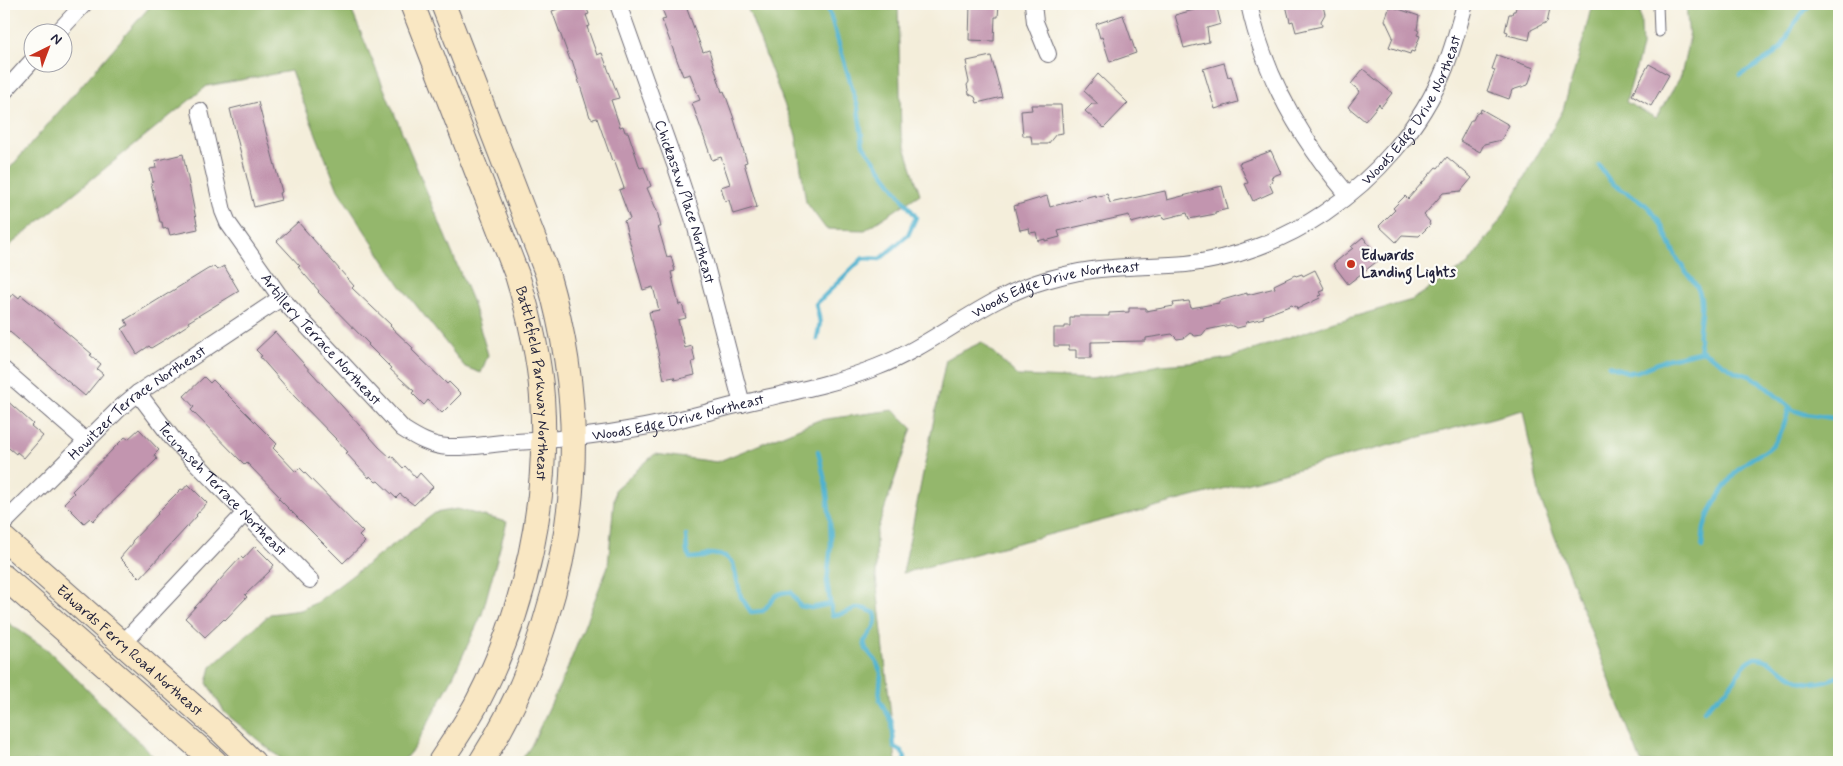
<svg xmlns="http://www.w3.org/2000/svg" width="1843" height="766" font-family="Mynerve,sans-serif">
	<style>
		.forest { fill: #94b76c; stroke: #5b6c54 }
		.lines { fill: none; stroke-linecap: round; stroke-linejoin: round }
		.stream { stroke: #50b2cf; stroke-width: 4.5 }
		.building { fill: #c295af }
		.lane-casing { stroke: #6c6973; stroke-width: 11 }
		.street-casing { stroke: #6c6973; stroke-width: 18 }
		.secondary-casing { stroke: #6c6973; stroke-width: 26 }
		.lane { stroke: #fff; stroke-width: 9 }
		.street { stroke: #fff; stroke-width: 16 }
		.secondary { stroke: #f9e7c3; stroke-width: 24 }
		.poi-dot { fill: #c8321e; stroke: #fdfcf7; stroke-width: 2 }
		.labels { text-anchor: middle; stroke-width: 4.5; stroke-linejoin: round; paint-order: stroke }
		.street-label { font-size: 15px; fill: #22223b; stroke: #fdfcf7 }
		.poi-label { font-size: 15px; font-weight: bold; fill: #22223b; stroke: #fdfcf7; text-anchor: start }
	</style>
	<rect width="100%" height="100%" fill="#fdfcf7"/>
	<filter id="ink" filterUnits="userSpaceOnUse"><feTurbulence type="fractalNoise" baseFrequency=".02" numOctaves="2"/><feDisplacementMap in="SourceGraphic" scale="10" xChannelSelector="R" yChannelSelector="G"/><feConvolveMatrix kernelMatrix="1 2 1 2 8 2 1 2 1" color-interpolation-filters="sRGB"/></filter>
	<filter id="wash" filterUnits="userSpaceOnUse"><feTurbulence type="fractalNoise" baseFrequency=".0096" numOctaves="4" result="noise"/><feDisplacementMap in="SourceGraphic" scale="20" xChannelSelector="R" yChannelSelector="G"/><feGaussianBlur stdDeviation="1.12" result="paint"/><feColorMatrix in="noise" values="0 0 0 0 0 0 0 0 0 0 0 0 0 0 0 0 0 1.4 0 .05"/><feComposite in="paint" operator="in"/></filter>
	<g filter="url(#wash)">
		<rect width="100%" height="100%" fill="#f4eedb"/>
		<g class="forest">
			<path d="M152 4H349L472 301 488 355 481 373 465 367 400 285 338 190 291 71 207 86 4 250V175Z"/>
			<path d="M746 4H898L901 134 920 194 865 230 826 229 806 202 796 135Z"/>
			<path d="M1592 4H1640L1642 47 1626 102 1656 118 1681 76 1689 39 1686 4H1839V762H1641L1540 498 1523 410 903 573 946 359 982 342 1018 376 1092 379 1160 365 1204 362 1230 358 1335 322 1412 300 1468 264 1501 219 1563 110 1584 37Z"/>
			<path d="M893 410 912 428 876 534V577L896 762H520L531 746 566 672 608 566 615 489 655 454 717 462 819 420Z"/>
			<path d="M457 509 507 522 482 614 450 683 414 748 402 762H285L225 713 207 683 211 667 270 614 301 610 317 602 435 513Z"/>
			<path d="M4 620 48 650 159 762H4Z"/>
		</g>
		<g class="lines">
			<g class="stream">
				<path d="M1740 75 1769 58 1782 47 1794 24 1810 4"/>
				<path d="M1599 165C1602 170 1606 176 1610 181 1621 192 1637 196 1648 207 1663 222 1668 242 1678 260 1684 270 1693 279 1698 289 1707 309 1694 330 1701 350L1736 372 1750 376 1760 382 1793 410 1805 414 1839 419"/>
				<path d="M817 339 820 322 816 304 863 258 880 259 908 235 916 217 863 145 858 108 827 4"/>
				<path d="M1609 366 1628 372H1636L1668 359 1703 351"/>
				<path d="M818 451 826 485 830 519 831 544 827 582 832 615C854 616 849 600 875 613 879 625 870 633 864 642L866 649 876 661 881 673 879 699 892 722 894 747 901 751 905 757 904 762"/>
				<path d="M686 535 687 552 690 558 702 557 711 554 725 556 733 563 741 597 751 612 763 611C772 601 775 591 791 592L800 606 811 608 830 604"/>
				<path d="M1702 547C1703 541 1703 534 1704 528 1709 509 1728 479 1742 466 1750 458 1760 455 1768 449 1781 439 1785 422 1789 408"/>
				<path d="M1704 710C1712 702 1722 694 1730 686 1736 678 1743 663 1752 659 1766 653 1788 677 1801 681 1813 685 1828 681 1839 676"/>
			</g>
		</g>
		<g id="blocks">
			<g class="building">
				<path d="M573 4H585L589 14 586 15 590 26 587 27 597 55 602 53 619 98 611 100 620 127 623 126 625 132H628L640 168 644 167 651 186 647 188 657 211 661 227H658L667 257 671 256 675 271 671 272 679 305 682 304 686 318 678 320 685 348 692 346 695 361 692 362 695 375 675 380 674 377 664 379 649 312 659 310 653 287 643 290 624 221 630 219 619 190 624 188 614 160 612 161 610 155 597 118 593 119 590 117 572 60H570L552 11Z"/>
				<path d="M660 4H685L703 52 709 50 722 92 724 91 733 116 747 162 744 163 757 207 733 214 729 200 725 201 721 187 730 184 721 157 712 160 692 103 700 100 690 74 683 76 662 20 666 19Z"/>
				<path d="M970 4H999L998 17H995L994 41 969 40Z"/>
				<path d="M1216 4 1221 24 1207 28 1209 42 1184 48 1175 15Z"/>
				<path d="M1293 4H1319L1323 6 1325 14 1321 21 1322 26 1296 32 1293 21 1290 22 1286 5Z"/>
				<path d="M1517 4H1551L1547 22 1531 30 1529 40 1507 35 1508 32 1505 31 1509 14H1512L1513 11H1515Z"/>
				<path d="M1390 6 1419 16 1417 30 1419 31 1417 35 1420 36 1414 52 1411 51 1410 54 1389 47 1393 37 1385 20Z"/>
				<path d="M1123 15 1136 53 1110 62 1102 37 1100 38 1096 24Z"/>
				<path d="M1497 55 1534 68 1528 85 1512 90 1509 99 1487 91 1495 70 1492 69Z"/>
				<path d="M991 56 1002 97 977 103 975 97 969 94 967 85 969 82 966 68 968 66 967 61Z"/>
				<path d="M1224 63 1228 77 1231 76 1238 102 1215 109 1203 69Z"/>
				<path d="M1649 64 1669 75 1651 106 1632 95Z"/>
				<path d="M1363 69 1392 93 1381 107 1379 104 1365 121 1348 107 1360 91 1351 84Z"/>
				<path d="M1098 74 1128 103 1104 128 1085 111 1092 104H1098L1084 91Z"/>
				<path d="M258 102 282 192 279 193 281 200 254 207 230 109Z"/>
				<path d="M1031 105H1061L1063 133 1056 134 1048 144H1032L1031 136H1023L1021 111 1032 110Z"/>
				<path d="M1481 109 1509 125 1501 140 1484 144 1480 152 1460 141 1471 120H1473L1477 112 1480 113Z"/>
				<path d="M1271 151 1281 173 1271 177 1273 181 1269 183 1273 192 1253 201 1245 184 1248 183 1239 163Z"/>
				<path d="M183 154 198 229 170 235 168 228 163 229 162 222H160L151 183 153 182 150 169 156 168 155 161Z"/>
				<path d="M1447 157 1472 178 1461 191 1443 193 1424 215 1430 222 1429 223 1430 225 1419 236 1402 235 1396 242 1379 226 1395 210 1393 208 1405 196 1408 199 1436 167 1438 168Z"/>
				<path d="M1222 186 1228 209 1215 212V214L1189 219 1187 213 1163 219 1162 215 1131 223 1129 215 1058 231 1060 237 1045 241V239L1038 241 1036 232 1030 233 1029 228 1020 230 1014 206 1047 196 1050 207 1095 195V197L1107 194 1110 203 1165 191 1167 200Z"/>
				<path d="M298 222 354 286 352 288 391 325 390 326 413 348 412 350 447 384 449 382 461 394 442 413 428 400 424 405 412 393 414 391 390 369 391 368 368 345 369 344 318 292 319 291 298 267 300 266 277 241Z"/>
				<path d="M1363 237 1380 259 1348 284 1333 264 1353 248 1351 247Z"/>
				<path d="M224 266 239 291 188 322 189 324 166 339 151 348 149 346 137 354 122 329 128 325 125 320 208 269 214 267 217 270Z"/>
				<path d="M1315 270 1325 290 1320 292 1322 295 1319 296 1320 298 1297 309 1296 306 1294 307 1292 305 1263 316 1264 318 1247 322 1245 326 1237 328 1230 325 1206 330 1202 335 1195 336 1190 333 1184 338 1177 339 1172 334 1146 338V341L1091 342V358H1076V350H1069V346H1054V328H1065V326H1070V318H1073V316H1109V313L1129 312V308H1146V311L1174 306 1173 303 1189 301 1191 308 1219 303V301L1247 293V295L1275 288 1274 285 1295 275 1296 276 1302 274 1303 276Z"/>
				<path d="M13 293 19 298 21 295 46 315 92 354 90 355 101 364 97 369 103 374 85 396 4 327V305Z"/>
				<path d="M275 332 379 447 391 458 392 456 403 468 405 466 416 478 420 473 433 487 414 505 400 494 396 498 378 481 376 482 370 476 369 478 346 453 348 452 336 439 294 396 260 357 262 356 256 350Z"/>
				<path d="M204 377 210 383 213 380 277 444 273 448 279 454 296 472 300 468 363 532 359 536 365 542 343 563 278 498 280 497 247 463 245 465 191 410 194 407 184 396Z"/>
				<path d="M4 398 33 424 31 426 43 436 24 458 17 452 16 454 4 444Z"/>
				<path d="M139 429 159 450 154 455 157 459 93 521 90 518 84 523 64 503 74 493 72 491 116 446 125 437 128 439Z"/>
				<path d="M188 484 207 503 196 515 197 516 140 578 120 558 133 543 132 541 158 514 157 513 181 489 183 490Z"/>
				<path d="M255 546 274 565 269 571H270L245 595 247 597 225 620 224 619 205 637 185 618 241 557 243 559Z"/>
			</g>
		</g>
	</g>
	<g filter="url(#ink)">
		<use href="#blocks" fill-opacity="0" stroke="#6c6973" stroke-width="1"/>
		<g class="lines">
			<defs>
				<path id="lane" d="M1658 4 1659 32"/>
				<g id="street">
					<path id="s1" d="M618 4 677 170 695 224 742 404"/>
					<path d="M1033 4 1035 22 1048 54"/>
					<path d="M1249 4C1264 75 1301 140 1348 195"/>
					<path d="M58 32 84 4"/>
					<path d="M4 92 32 61"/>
					<path id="s2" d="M200 111 223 211 228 223 281 298 403 429C417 438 431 446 448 447 470 448 494 443 516 442 559 440 602 435 644 427 676 421 708 412 740 404 786 393 832 385 877 367 936 344 983 298 1046 280 1067 274 1090 269 1112 268 1137 266 1162 266 1186 264 1234 259 1284 240 1324 213 1376 178 1421 127 1445 68 1453 47 1459 26 1465 4"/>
					<path d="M4 370 86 441"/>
					<path id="s3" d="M138 393 172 438 310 580"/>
					<path id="s4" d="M4 523 120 408 138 393 281 298"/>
					<path d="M123 643 245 513"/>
				</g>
				<g id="secondary">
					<path id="s5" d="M412 4 517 275C529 314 539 355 542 397 549 502 526 608 478 701 467 722 453 742 440 762"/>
					<path d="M443 4 547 273C566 338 576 408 572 476 567 572 533 681 481 762"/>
					<path id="s6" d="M4 539 219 729 253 762"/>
					<path d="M4 577 215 762"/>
				</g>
			</defs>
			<use href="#lane" class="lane-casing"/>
			<use href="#street" class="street-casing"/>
			<use href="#secondary" class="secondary-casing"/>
			<use href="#lane" class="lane"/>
			<use href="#street" class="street"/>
			<use href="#secondary" class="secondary"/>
		</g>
	</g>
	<circle class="poi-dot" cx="1351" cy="264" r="5"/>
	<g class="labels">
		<g class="street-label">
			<text dy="5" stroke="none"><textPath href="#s2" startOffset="1492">Woods Edge Drive Northeast</textPath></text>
			<text dy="5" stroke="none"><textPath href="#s1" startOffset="209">Chickasaw Place Northeast</textPath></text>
			<text dy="5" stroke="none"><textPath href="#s2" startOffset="1071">Woods Edge Drive Northeast</textPath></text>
			<text dy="5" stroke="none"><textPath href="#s2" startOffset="265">Artillery Terrace Northeast</textPath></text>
			<text dy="5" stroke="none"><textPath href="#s5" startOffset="401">Battlefield Parkway Northeast</textPath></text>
			<text dy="5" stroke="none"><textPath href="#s4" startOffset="180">Howitzer Terrace Northeast</textPath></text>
			<text dy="5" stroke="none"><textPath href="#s2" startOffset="668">Woods Edge Drive Northeast</textPath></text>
			<text dy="5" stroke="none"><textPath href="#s3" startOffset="128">Tecumseh Terrace Northeast</textPath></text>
			<text dy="5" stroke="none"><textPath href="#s6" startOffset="168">Edwards Ferry Road Northeast</textPath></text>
		</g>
		<g class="poi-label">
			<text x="1361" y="260">Edwards<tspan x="1361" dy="17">Landing Lights</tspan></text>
		</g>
	</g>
	<rect width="1843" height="766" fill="none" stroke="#fdfcf7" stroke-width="20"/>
	<g transform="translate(48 48) rotate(42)"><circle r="24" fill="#fdfcf7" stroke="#a5a5ac"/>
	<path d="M0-4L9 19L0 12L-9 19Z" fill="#c8321e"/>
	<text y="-8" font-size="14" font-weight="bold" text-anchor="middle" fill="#22223b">N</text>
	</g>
</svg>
